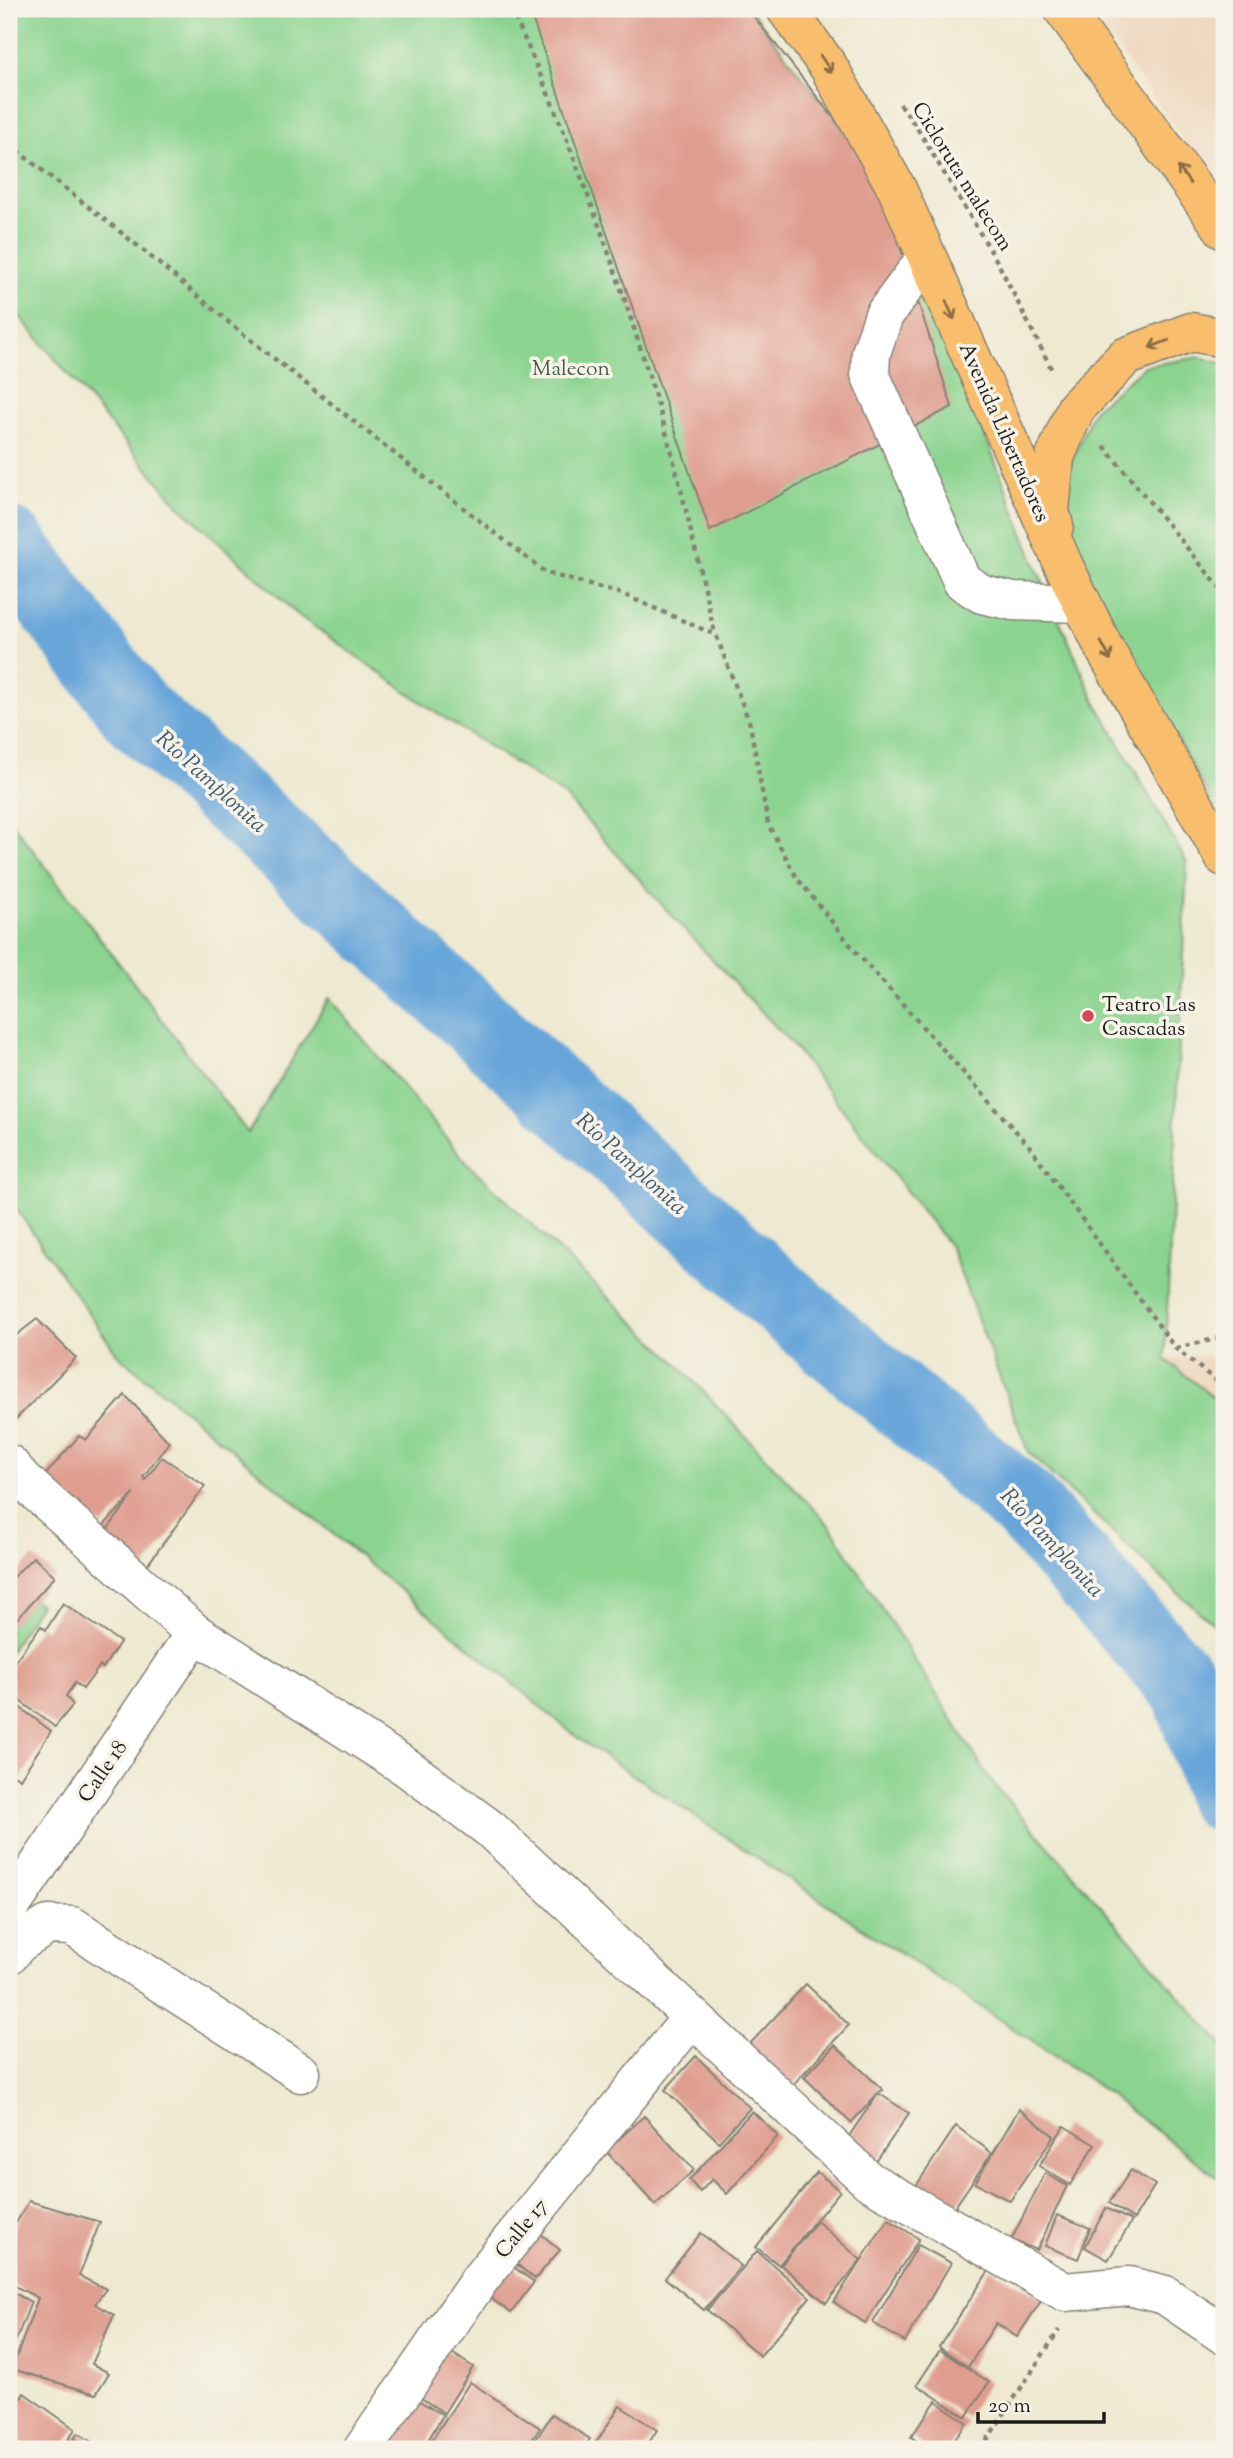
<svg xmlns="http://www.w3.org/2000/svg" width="1233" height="2458" font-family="'Sorts Mill Goudy',serif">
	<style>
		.built { fill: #eed6bb }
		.green { fill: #8bd490; stroke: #547856; stroke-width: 2 }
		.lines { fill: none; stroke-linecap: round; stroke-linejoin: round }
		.river { stroke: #67a6da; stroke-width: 75 }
		.building { fill: #df9d8f }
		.minor-casing { stroke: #858276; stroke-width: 41 }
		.major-casing { stroke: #858276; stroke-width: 41 }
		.path { stroke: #858276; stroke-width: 4.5; stroke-dasharray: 5 5; stroke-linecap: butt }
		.minor { stroke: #fff; stroke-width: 38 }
		.major { stroke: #f9be6d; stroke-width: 38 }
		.oneway { stroke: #8a6d44 }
		.poi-dot { fill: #d1495b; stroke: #f7f3e8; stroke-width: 2.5 }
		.labels { text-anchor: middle; stroke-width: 7; stroke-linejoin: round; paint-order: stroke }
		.street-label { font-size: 21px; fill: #1c1c1c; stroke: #f7f3e8 }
		.park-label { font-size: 21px; fill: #435c45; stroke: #f7f3e8 }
		.poi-label { font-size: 21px; fill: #1c1c1c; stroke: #f7f3e8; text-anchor: start }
		.water-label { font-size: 23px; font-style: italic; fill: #3e5a71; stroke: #f7f3e8 }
	</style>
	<rect width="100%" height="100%" fill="#f7f3e8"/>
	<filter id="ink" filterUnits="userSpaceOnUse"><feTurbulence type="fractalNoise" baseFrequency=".0143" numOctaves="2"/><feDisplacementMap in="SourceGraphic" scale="14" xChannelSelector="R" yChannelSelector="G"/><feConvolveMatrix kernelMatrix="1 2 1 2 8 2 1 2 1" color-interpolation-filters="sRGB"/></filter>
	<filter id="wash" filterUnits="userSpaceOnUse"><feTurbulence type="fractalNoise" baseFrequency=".00686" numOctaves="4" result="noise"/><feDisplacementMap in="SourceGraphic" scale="28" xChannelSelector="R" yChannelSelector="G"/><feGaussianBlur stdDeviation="1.57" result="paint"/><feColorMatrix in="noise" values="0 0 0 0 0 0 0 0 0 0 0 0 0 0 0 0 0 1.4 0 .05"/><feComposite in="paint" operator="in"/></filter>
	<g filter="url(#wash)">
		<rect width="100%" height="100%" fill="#eee9d0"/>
		<g class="built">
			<path d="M1089 9H1224V195Z"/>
			<path d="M1224 1355V1406L1165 1359Z"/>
		</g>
		<g class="green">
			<path d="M9 9H750L876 172 916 258 1037 569 1093 697 1187 863 1165 1359 1224 1406V1633L1172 1588 1028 1452 951 1248 789 1041 681 926 565 796 437 713 298 615 177 504 9 304Z"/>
			<path d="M1200 357 1224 364V823L1090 583 1067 521 1071 462 1094 409 1145 366Z"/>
			<path d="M9 819 248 1133 329 998 467 1163 671 1357 830 1526 991 1781 1224 2047V2182L1090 2080 579 1739 117 1354 9 1198Z"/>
			<path d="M9 1586 40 1604 9 1652Z"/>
		</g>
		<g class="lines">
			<path class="river" d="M9 545 135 711 791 1308 1023 1504 1189 1690 1224 1796"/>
		</g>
		<g id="blocks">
			<g class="building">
				<path d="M529 9H748L876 172 952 407 710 531Z"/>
				<path d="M37 1319 76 1358 9 1426V1341Z"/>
				<path d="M125 1395 169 1442 143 1477 145 1480 162 1457 205 1486 143 1571 101 1538 134 1494 103 1526 57 1487 46 1474 79 1436 86 1440Z"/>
				<path d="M33 1557 55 1576 9 1628V1581Z"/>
				<path d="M63 1603 120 1642 103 1668 100 1666 83 1689 75 1683 66 1696 73 1705 55 1727 9 1693V1669L41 1626 46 1630Z"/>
				<path d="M9 1699 51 1731 20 1779 9 1772Z"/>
				<path d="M806 1984 849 2025 789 2089 746 2048Z"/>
				<path d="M835 2045 883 2090 879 2092 851 2123 804 2077Z"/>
				<path d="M696 2056 750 2108 719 2142 665 2090Z"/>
				<path d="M878 2093 909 2113 876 2162 845 2142Z"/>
				<path d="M1019 2109 1054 2136 1010 2201 975 2183Z"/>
				<path d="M752 2111 778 2136 727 2194 712 2179 700 2192 689 2180Z"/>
				<path d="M644 2116 694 2170 655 2205 606 2151Z"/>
				<path d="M956 2126 992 2153 952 2211 916 2186Z"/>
				<path d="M1064 2126 1095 2145 1070 2185 1039 2166Z"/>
				<path d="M1131 2170 1155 2185 1134 2219 1109 2203Z"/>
				<path d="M817 2172 840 2191 779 2265 756 2247Z"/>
				<path d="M1045 2173 1067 2186 1037 2250 1011 2240Z"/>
				<path d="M29 2201 100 2222 79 2276 106 2289 95 2304 114 2315 92 2364 109 2373 96 2394 12 2369 38 2298 9 2283V2235Z"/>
				<path d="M1106 2208 1132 2221 1108 2260 1085 2247Z"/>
				<path d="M1057 2215 1090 2228 1078 2259 1045 2246Z"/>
				<path d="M888 2219 919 2239 865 2323 834 2302Z"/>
				<path d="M817 2221 861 2260 826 2303 781 2265Z"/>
				<path d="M532 2226 560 2250 535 2279 507 2256Z"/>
				<path d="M701 2233 741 2266 704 2310 665 2278Z"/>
				<path d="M918 2245 951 2263 905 2342 873 2323Z"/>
				<path d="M757 2251 810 2297 760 2356 707 2310Z"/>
				<path d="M504 2260 534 2282 511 2313 482 2292Z"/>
				<path d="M990 2269 1043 2298 1017 2337 996 2323 968 2367 939 2347Z"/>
				<path d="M9 2290 31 2302 9 2358Z"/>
				<path d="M440 2345 473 2367 444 2413 411 2391Z"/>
				<path d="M940 2350 989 2382 966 2417 917 2385Z"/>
				<path d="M470 2382 540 2428 526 2449H426Z"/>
				<path d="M24 2393 75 2429 62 2449H9V2420Z"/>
				<path d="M408 2394 443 2415 423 2449H396L381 2440Z"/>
				<path d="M936 2401 967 2423 948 2449H928L911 2437Z"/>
				<path d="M620 2406 657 2430 645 2449H592Z"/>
				<path d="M552 2414 590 2439 583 2449H530Z"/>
				<path d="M78 2433 102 2449H68Z"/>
			</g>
		</g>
	</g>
	<g filter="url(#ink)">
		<use href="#blocks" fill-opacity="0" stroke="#858276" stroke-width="2"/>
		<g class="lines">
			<defs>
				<g id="minor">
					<path d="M927 257 884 315 871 353 870 374 962 581 982 594 1013 601 1082 603"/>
					<path d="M9 1464 24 1481 195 1633 406 1767 489 1828 869 2181 1065 2292 1129 2286 1165 2295 1224 2335"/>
					<path d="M9 1909 195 1633"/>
					<path d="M9 1955 19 1943 48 1925 72 1926 301 2073"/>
					<path d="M363 2449 480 2279 692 2017"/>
				</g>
				<g id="major">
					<path d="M786 9 828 66 897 189 1063 564 1104 648 1224 857"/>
					<path d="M1063 9 1224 230"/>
					<path d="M1054 526 1050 511 1055 457 1076 408 1125 357 1191 332 1224 338"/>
				</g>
			</defs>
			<use href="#minor" class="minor-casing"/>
			<use href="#major" class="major-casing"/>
			<g class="path">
				<path d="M511 9C571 139 619 275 660 412 682 485 697 561 715 634"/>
				<path d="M900 104 919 131 998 263 1053 372"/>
				<path d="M9 144 138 246 243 334 546 573 622 594 716 635 750 724 768 824 797 878 856 952 1030 1147 1175 1348 1224 1387"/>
				<path d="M1104 446 1224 593"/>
				<path d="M1176 1348 1224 1337"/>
				<path d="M981 2449 1059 2330"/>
			</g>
			<use href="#minor" class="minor"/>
			<use href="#major" class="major"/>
		</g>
		<defs><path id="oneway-shaft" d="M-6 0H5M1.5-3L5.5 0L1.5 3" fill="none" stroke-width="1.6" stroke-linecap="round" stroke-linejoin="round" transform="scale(1.75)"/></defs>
		<g class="oneway">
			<use href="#oneway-shaft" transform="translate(826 64) rotate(56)"/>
			<use href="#oneway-shaft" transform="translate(1184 175) rotate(-126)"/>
			<use href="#oneway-shaft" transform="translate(950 310) rotate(66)"/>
			<use href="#oneway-shaft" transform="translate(1159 344) rotate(159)"/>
			<use href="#oneway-shaft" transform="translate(1106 651) rotate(62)"/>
		</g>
	</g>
	<circle class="poi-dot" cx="1088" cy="1016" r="7"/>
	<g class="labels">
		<g class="street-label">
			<text transform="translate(963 176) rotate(58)" y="7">Cicloruta malecom</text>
			<text transform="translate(1005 432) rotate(66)" y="7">Avenida Libertadores</text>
			<text transform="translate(102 1771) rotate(-56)" y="7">Calle 18</text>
			<text transform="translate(521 2228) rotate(-51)" y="7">Calle 17</text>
		</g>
		<g class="park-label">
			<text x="571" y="375">Malecon</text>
		</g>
		<g class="poi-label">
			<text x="1102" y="1011">Teatro Las<tspan x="1102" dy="24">Cascadas</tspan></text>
		</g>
		<g class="water-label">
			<text transform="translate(212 781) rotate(42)" y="8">Río Pamplonita</text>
			<text transform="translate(632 1163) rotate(42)" y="8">Río Pamplonita</text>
			<text transform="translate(1053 1542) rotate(47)" y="8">Río Pamplonita</text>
		</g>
	</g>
	<rect width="1233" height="2458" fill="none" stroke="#f7f3e8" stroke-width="35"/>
	<path d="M978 2412v10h126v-10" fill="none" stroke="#1c1c1c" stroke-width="3.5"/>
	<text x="988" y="2412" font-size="21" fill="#1c1c1c" stroke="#f7f3e8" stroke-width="5" paint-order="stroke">20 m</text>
</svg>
